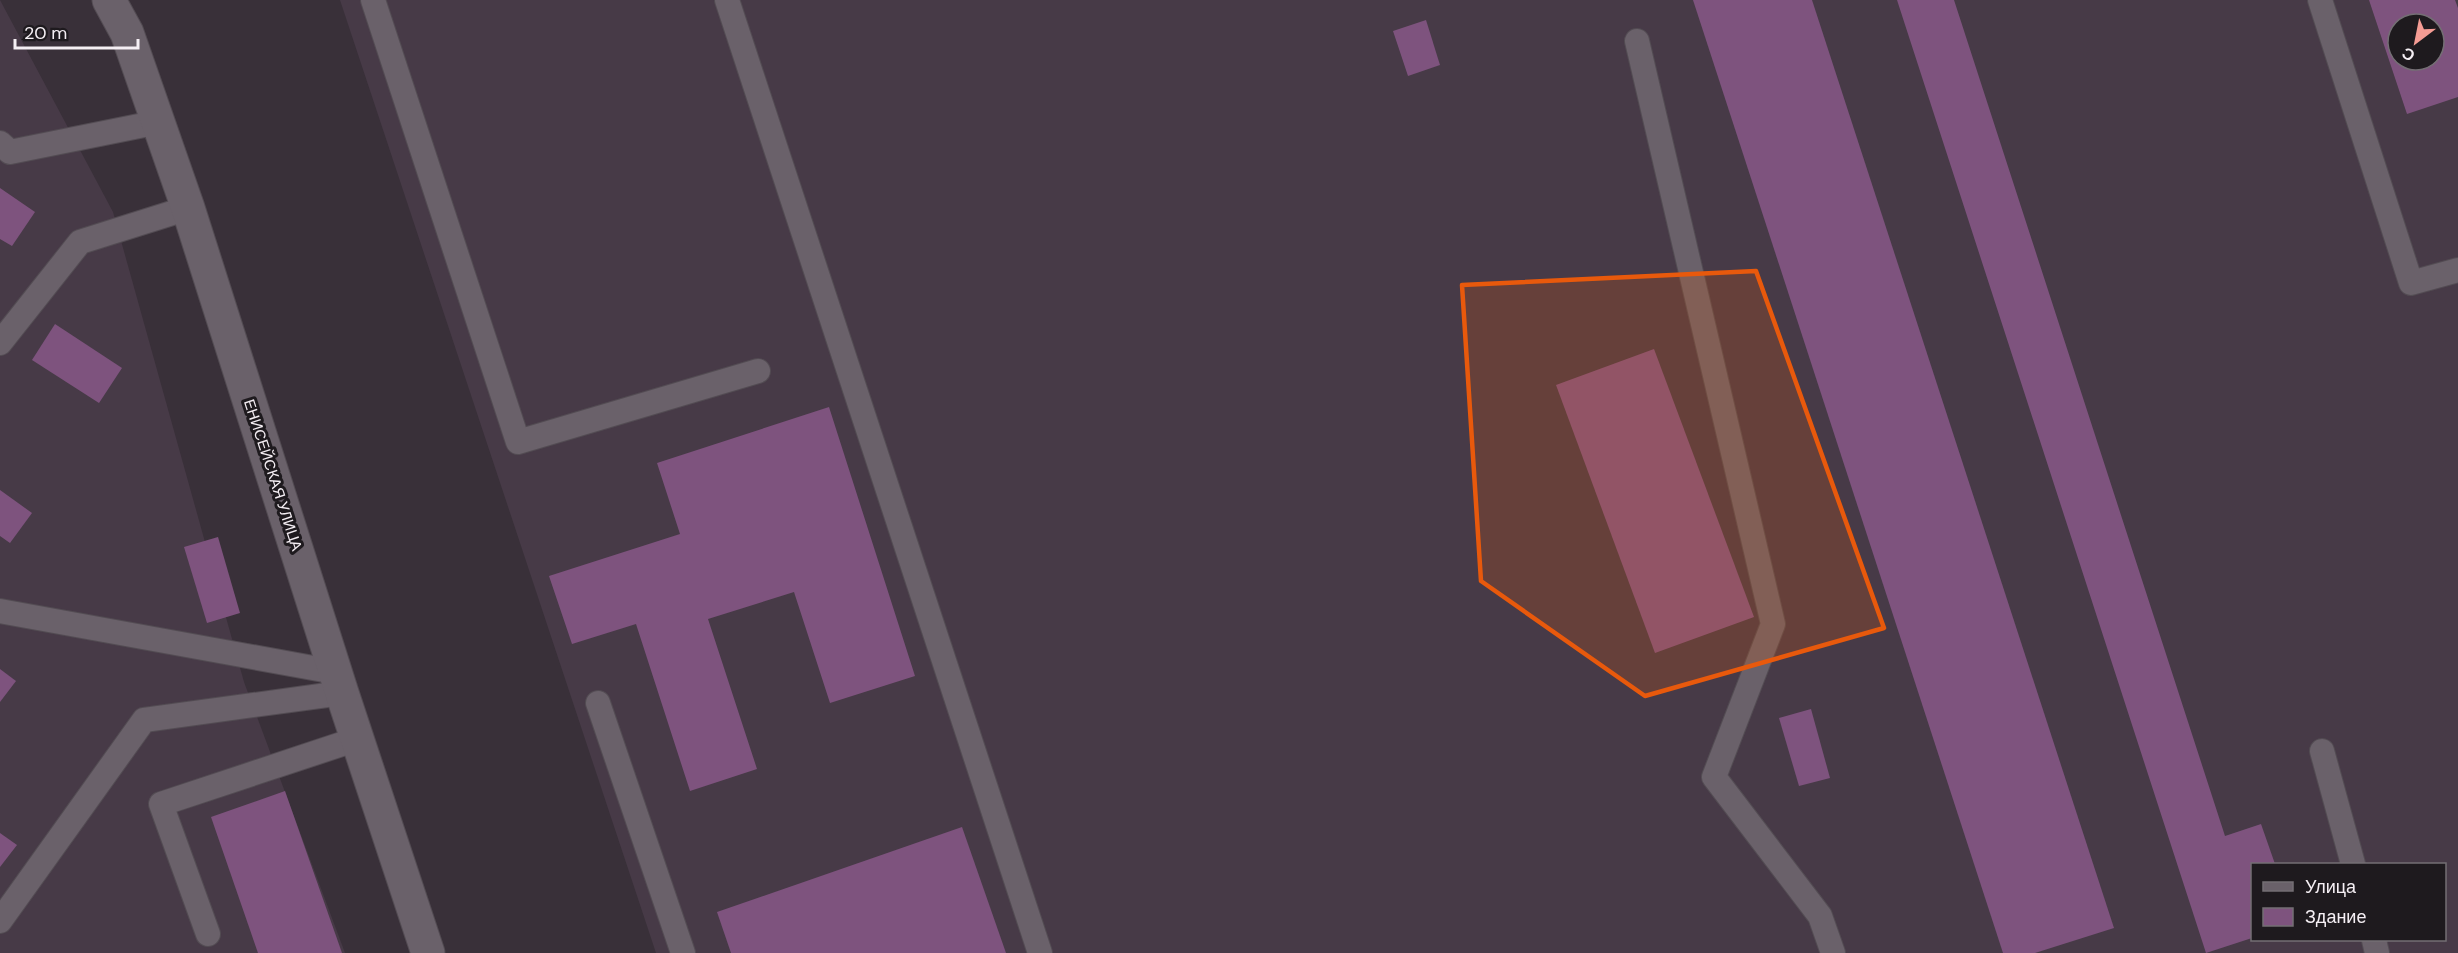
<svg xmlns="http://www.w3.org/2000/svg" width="2458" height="953" font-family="'DM Sans',sans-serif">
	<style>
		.built { fill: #473a47; fill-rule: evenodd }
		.building { fill: #7e537e; fill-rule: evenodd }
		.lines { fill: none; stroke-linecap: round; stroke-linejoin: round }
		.service-casing { stroke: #534c53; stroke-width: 26 }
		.tertiary-casing { stroke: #534c53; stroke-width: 35 }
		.service { stroke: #6a616a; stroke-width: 24 }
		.tertiary { stroke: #6a616a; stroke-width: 33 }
		.marked { fill: #e8590c; fill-opacity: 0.2; stroke: #e8590c; stroke-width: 4.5; stroke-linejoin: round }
		.labels { text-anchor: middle; stroke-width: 6; stroke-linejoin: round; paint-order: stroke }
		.street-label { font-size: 15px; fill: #f5eff4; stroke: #1e1a1e }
	</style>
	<rect width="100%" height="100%" fill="#393039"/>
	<g class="built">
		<path d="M0 0 113 212 244 682 345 953H0Z"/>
		<path d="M340 0H2458V953H656ZM2398 24H2434V60H2398ZM2252 864H2444V940H2252Z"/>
	</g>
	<g class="building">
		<path d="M1693 0H1812L2114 928 2035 953H2003Z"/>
		<path d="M1897 0H1954L2225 836 2261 824 2275 864H2252V938L2206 953Z"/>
		<path d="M2369 0H2455L2458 8V97L2407 114ZM2398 24H2434V60H2398Z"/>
		<path d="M1426 20 1440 65 1408 76 1393 31Z"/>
		<path d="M0 188 35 212 12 246 0 239Z"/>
		<path d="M55 324 122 368 99 403 32 360Z"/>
		<path d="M1654 349 1754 617 1655 653 1556 385Z"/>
		<path d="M829 407 915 676 830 703 794 592 708 619 757 769 690 791 636 624 572 644 549 576 680 534 657 463Z"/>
		<path d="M0 490 32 513 10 543 0 536Z"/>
		<path d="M218 537 240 613 207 623 184 547Z"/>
		<path d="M0 669 16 681 0 702Z"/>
		<path d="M1811 709 1830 778 1799 786 1779 718Z"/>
		<path d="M285 791 342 953H258L211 817Z"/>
		<path d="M962 827 1006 953H731L717 912Z"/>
		<path d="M0 833 17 845 0 867Z"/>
	</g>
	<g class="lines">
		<defs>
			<g id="service">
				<path d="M373 0 518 442 758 371"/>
				<path d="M727 0 1040 953"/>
				<path d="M2320 0 2411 283 2458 270"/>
				<path d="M1637 41 1773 624 1714 777 1820 916 1833 953"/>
				<path d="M0 143 10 152 159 122"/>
				<path d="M0 343 80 242 188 208"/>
				<path d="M0 611 335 672"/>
				<path d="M598 703 683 953"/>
				<path d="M2322 751 2353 864"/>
				<path d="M0 921 144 720 342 693"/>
				<path d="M208 934 161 804 357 739"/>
				<path d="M2374 940 2377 953"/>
			</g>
			<path id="tertiary" d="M109 0 127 33 188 208 342 693 428 953"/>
		</defs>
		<use href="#service" class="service-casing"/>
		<use href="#tertiary" class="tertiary-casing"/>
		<use href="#service" class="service"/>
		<use href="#tertiary" class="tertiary"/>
	</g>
	<path class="marked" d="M1756 271 1884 628 1645 696 1481 581 1462 285Z"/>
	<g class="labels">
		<g class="street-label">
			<text transform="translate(273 475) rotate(72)" y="5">ЕНИСЕЙСКАЯ УЛИЦА</text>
		</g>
	</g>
	<rect x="2251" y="863" width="195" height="78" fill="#1e1a1e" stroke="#746f74" stroke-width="1.5"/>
	<rect x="2263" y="882" width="30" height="9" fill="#6a616a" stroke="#746f74" stroke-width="1.5"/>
	<text x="2305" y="893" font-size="18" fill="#f5eff4">Улица</text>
	<rect x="2263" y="908" width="30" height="18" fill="#7e537e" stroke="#746f74" stroke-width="1.5"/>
	<text x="2305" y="923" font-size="18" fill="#f5eff4">Здание</text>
	<g transform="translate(2416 42) rotate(212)"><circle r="28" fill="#1e1a1e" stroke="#746f74" stroke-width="1.5"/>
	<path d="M0-4.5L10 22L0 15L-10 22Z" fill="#f59c94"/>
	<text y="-9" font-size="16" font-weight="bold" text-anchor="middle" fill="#f5eff4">С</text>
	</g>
	<path d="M15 39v9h123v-9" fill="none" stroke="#f5eff4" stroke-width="3"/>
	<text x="24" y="39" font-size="18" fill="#f5eff4" stroke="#1e1a1e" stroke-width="4.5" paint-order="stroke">20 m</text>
</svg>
